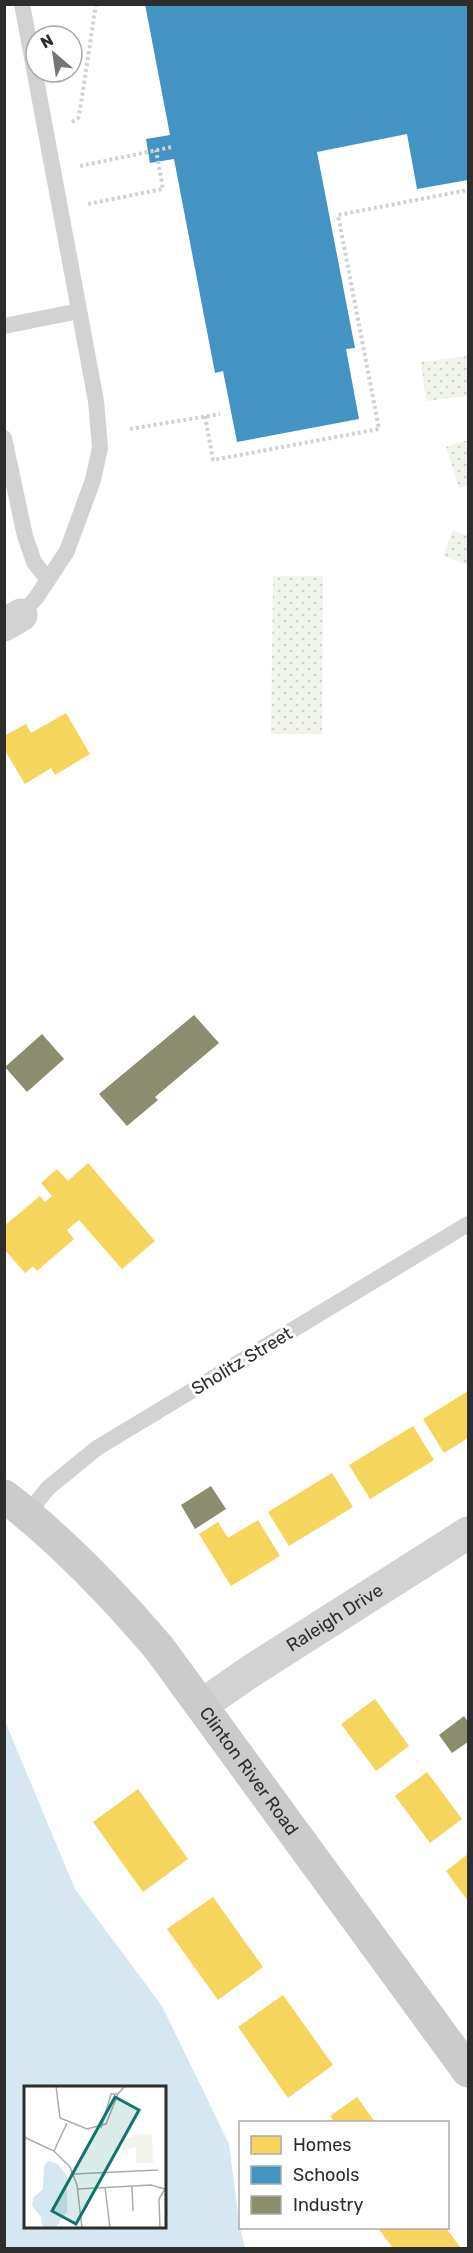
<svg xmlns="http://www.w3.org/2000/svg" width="473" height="2253" font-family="Rubik,sans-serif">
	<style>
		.green { fill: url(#green-dots) }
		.water { fill: #d7e7f1; fill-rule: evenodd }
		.homes { fill: #f6d55c }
		.schools { fill: #4393c3 }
		.industry { fill: #8c8c6e }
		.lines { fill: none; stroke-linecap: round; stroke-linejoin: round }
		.path { stroke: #d2d2d2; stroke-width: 4; stroke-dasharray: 3 3; stroke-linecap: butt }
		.lane { stroke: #d2d2d2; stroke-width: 16 }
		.street { stroke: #d2d2d2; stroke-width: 33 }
		.secondary { stroke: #cbcbcb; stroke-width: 33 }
		.labels { text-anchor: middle; stroke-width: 6; stroke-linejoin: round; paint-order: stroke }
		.street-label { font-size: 18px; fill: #2d2d2d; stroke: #fff }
		.inset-road { fill: none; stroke: #ababab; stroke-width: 1.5 }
		.view { fill: #0f766e; fill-opacity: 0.15; stroke: #0f766e; stroke-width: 3 }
		.inset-edge { fill: none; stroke: #2d2d2d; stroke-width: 3 }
	</style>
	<defs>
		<pattern id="green-dots" width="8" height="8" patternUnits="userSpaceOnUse" patternTransform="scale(1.5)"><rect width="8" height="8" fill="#f0f4eb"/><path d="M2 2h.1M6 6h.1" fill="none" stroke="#ced2ca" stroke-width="1.8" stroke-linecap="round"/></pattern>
	</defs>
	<rect width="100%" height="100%" fill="#fff"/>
	<g class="green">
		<path d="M468 356V396L426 401 421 362Z"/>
		<path d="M468 440V485L459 488 446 447Z"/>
		<path d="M453 530 468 536V565L443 556Z"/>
		<path d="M273 576H323L322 734H271Z"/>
	</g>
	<path class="water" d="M5 1721 75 1889 162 2006 229 2144 240 2228 245 2248H5ZM26 2088H165V2228H26Z"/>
	<g class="homes">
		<path d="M66 713 90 754 55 775 51 768 25 784 4 749V736L26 724 31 733Z"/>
		<path d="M88 1163 155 1241 122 1269 79 1220 67 1230 74 1239 37 1271 33 1266 25 1273 4 1249V1226L40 1196 45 1202 52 1196 41 1183 57 1169 68 1181Z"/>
		<path d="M468 1391V1438L444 1453 423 1419Z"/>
		<path d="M413 1426 434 1460 370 1499 349 1465Z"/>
		<path d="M332 1473 353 1507 289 1546 268 1512Z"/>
		<path d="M258 1520 280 1556 231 1586 199 1534 218 1522 228 1538Z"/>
		<path d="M375 1699 409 1746 376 1771 341 1724Z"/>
		<path d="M427 1772 462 1819 430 1843 395 1796Z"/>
		<path d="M138 1789 188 1859 143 1892 93 1822Z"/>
		<path d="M468 1854V1901L446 1871Z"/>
		<path d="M213 1897 263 1967 218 2000 167 1929Z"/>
		<path d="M283 1995 333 2065 288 2098 238 2027Z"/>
		<path d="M357 2097 375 2122H335L330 2116Z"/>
		<path d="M378 2228H446L461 2248H393Z"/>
	</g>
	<path class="schools" d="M145 4H468V180L417 189 407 134 317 152 355 348 346 349 359 419 237 442 223 371 215 373 174 159 150 163 146 139 170 135Z"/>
	<g class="industry">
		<path d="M194 1015 219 1043 155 1097 158 1100 127 1126 99 1094Z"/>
		<path d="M42 1034 64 1059 27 1092 5 1067Z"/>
		<path d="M211 1486 226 1509 195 1529 181 1505Z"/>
		<path d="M464 1716 468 1722V1742L452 1753 439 1735Z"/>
	</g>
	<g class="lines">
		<g class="path">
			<path d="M72 122 78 118 80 110 96 4"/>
			<path d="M80 166 172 147"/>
			<path d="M88 204 163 189 156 150"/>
			<path d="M205 416 213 460 379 429 338 215 468 190"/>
			<path d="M130 429 220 414"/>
		</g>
		<g class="lane">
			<path d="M4 326 79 311"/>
			<path d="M4 438 25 536 34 562 48 580"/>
			<path d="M21 615 36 598 67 551 93 480 100 448 96 401 22 4"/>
			<path d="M28 1513 48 1488 97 1448 468 1224"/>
		</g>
		<g class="street">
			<path d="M4 625 21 615"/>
			<path id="s1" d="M202 1705 251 1671 468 1533"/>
		</g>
		<path class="secondary" id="s2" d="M4 1496C62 1540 112 1593 159 1648L468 2071"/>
	</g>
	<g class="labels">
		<g class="street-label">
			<text transform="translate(242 1361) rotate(-31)" y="6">Sholitz Street</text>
			<text dy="6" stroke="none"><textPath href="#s1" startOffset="159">Raleigh Drive</textPath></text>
			<text dy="6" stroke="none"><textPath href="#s2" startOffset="370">Clinton River Road</textPath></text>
		</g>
	</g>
	<g transform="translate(24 2086)">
		<rect width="142" height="142" fill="#fff"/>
		<path d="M112 49H128L129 77H112V61L99 65V54Z" fill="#f0f4eb"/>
		<path d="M24 75 34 78 43 90V126L31 142H19L17 131 8 120 9 112 19 103 20 80Z" fill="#d7e7f1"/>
		<path class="inset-road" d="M32 0 36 32 63 43 82 38 94 8 101 0M77 42 87 8H94M0 51 30 65 46 81 53 99 58 142M30 65 43 37M50 88 134 84M108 100 109 125M81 101 86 142M54 103 127 99 141 103M136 142 135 113 141 103"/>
		<path class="view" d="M91 11 115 24 52 138 28 125Z"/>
		<rect width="142" height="142" class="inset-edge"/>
	</g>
	<rect width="473" height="2253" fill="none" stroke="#2d2d2d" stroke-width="12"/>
	<rect x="239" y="2121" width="210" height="108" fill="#ffffff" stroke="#ababab" stroke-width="1.5"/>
	<rect x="251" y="2136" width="30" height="18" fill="#f6d55c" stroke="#ababab" stroke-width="1.5"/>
	<text x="293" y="2151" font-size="18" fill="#2d2d2d">Homes</text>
	<rect x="251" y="2166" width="30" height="18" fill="#4393c3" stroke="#ababab" stroke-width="1.5"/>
	<text x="293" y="2181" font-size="18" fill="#2d2d2d">Schools</text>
	<rect x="251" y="2196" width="30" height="18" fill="#8c8c6e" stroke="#ababab" stroke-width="1.5"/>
	<text x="293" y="2211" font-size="18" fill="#2d2d2d">Industry</text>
	<g transform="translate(54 54) rotate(331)"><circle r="28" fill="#ffffff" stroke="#ababab" stroke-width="1.5"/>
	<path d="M0-4.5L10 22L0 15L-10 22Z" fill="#767676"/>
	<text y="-9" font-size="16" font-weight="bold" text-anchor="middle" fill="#2d2d2d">N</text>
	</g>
</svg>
